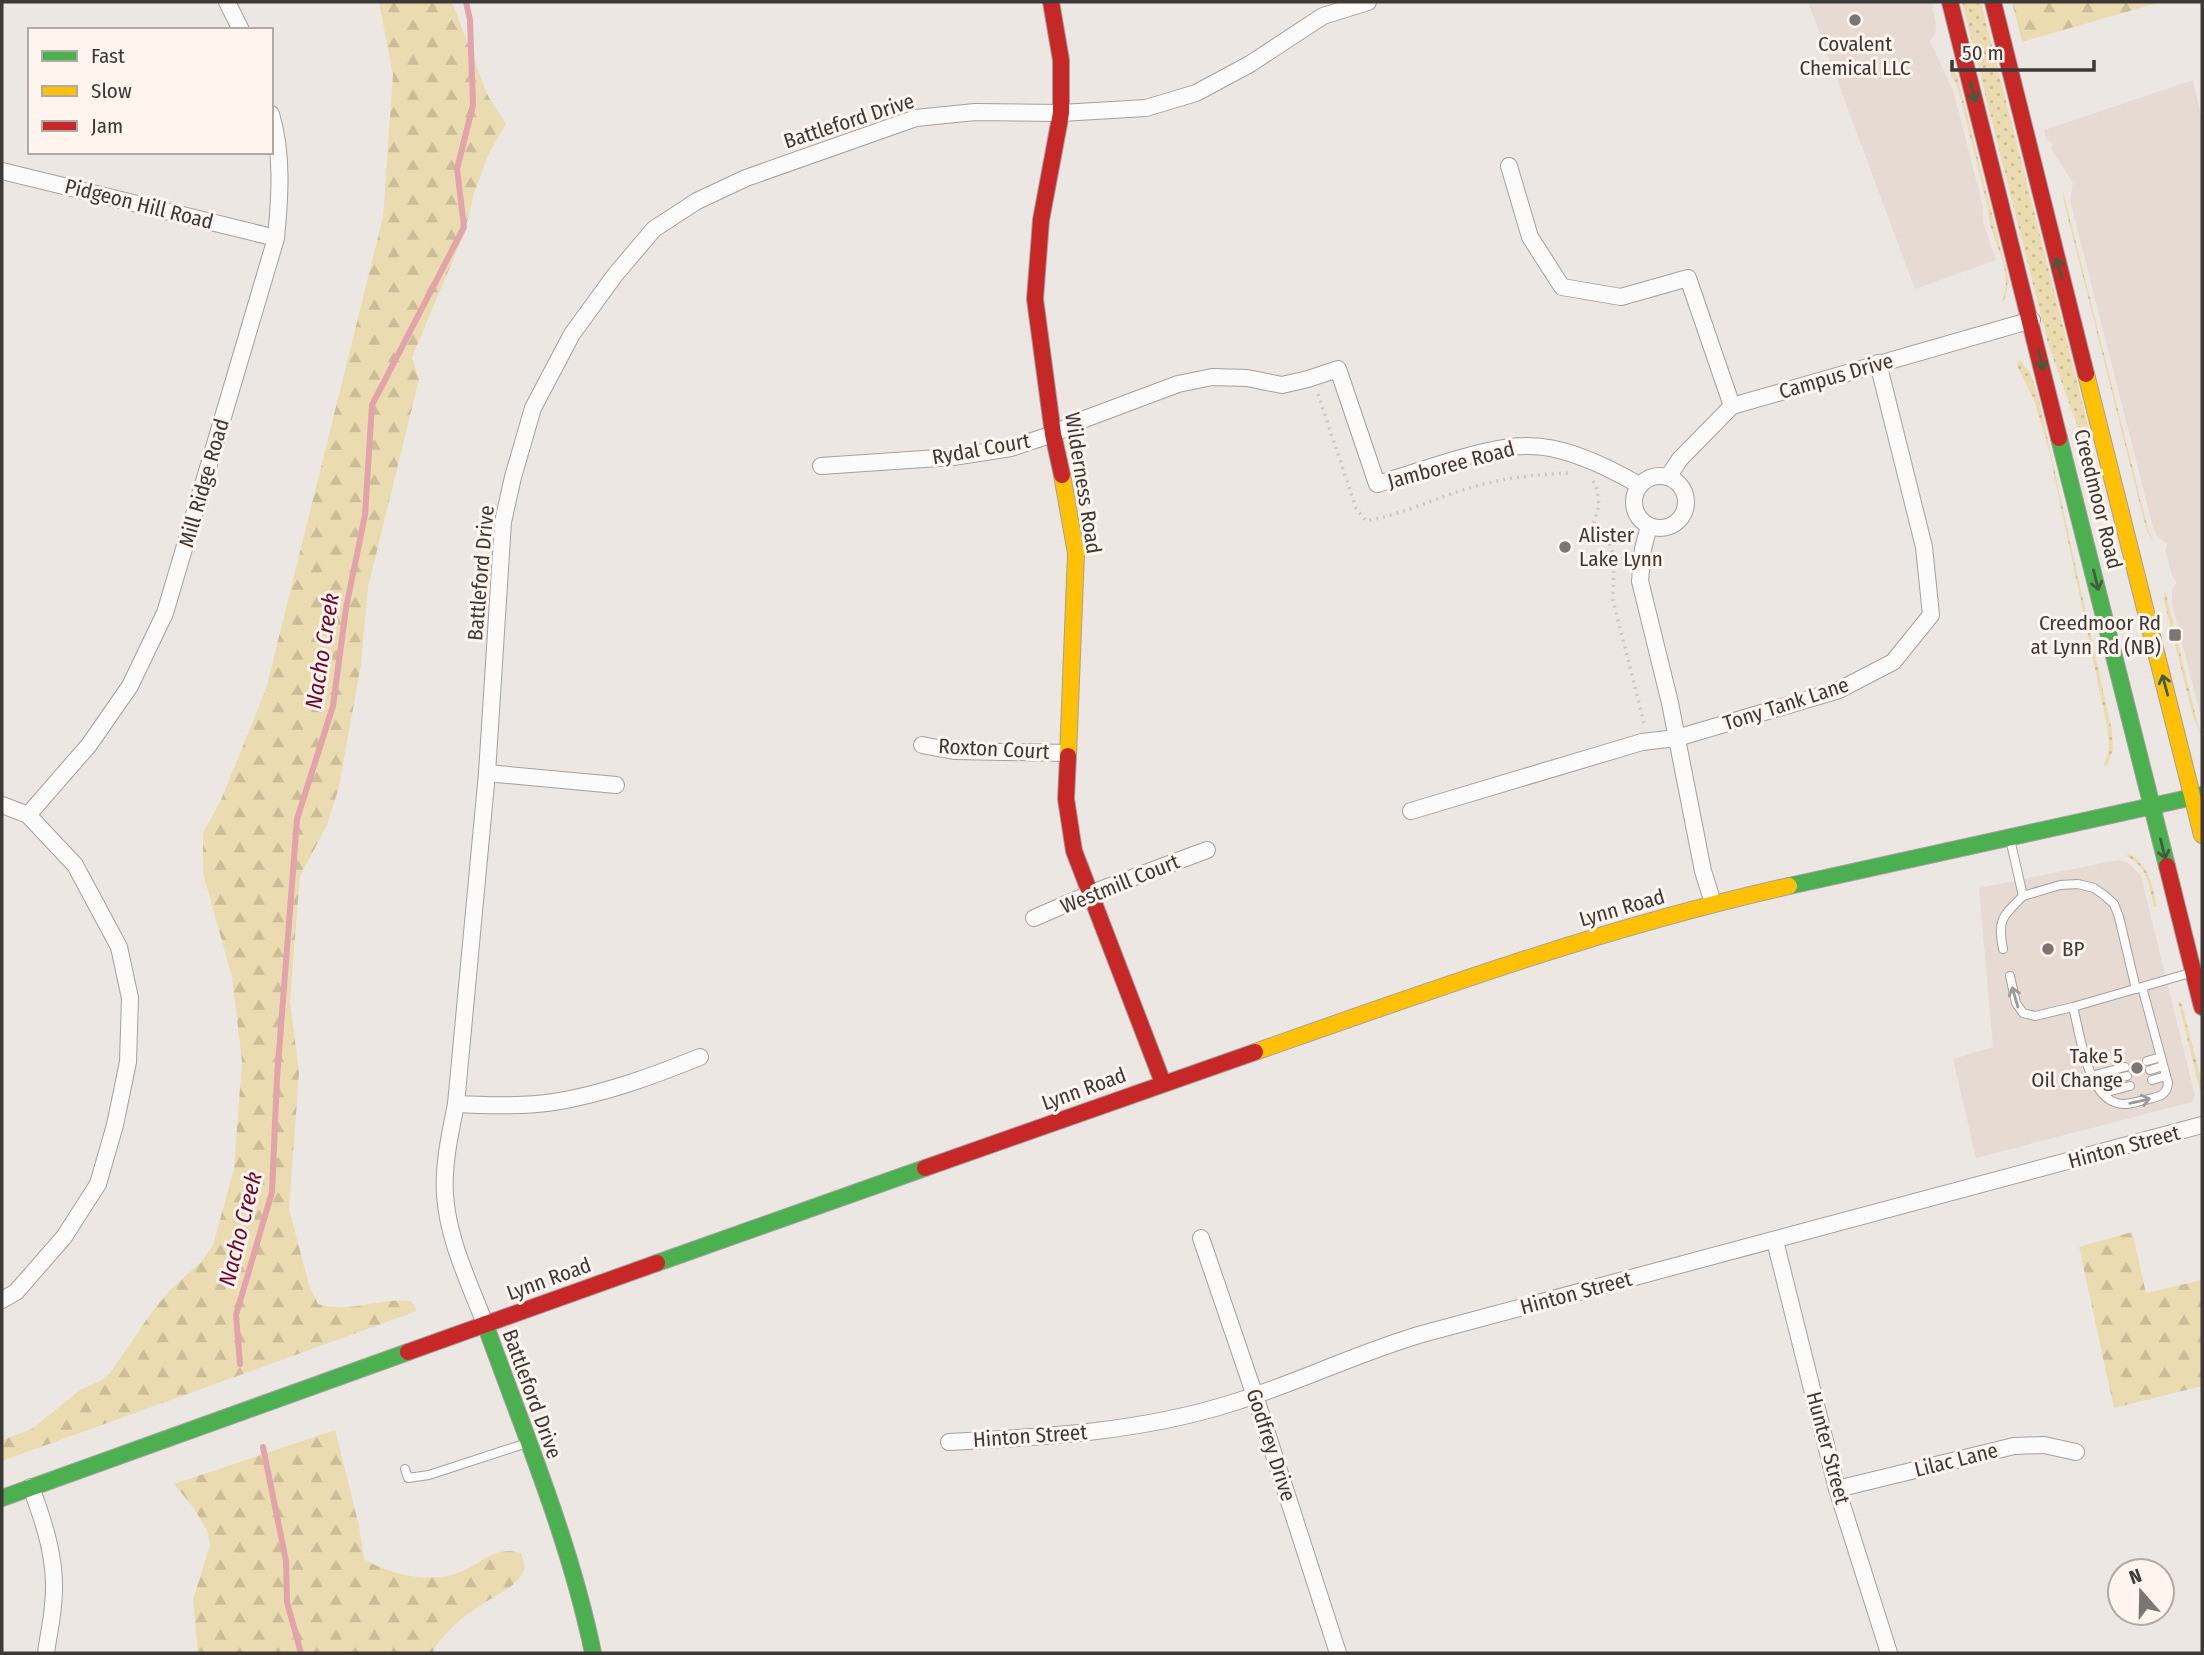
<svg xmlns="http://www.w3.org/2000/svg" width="2204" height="1655" font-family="'Fira Sans Condensed',sans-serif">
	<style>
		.built { fill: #e7dad3 }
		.grass { fill: url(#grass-dots) }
		.forest { fill: url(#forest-firs) }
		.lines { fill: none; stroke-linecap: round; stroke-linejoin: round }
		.stream { stroke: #e2a3ab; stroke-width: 6 }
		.lane-casing { stroke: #a4a09e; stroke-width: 10 }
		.street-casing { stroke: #a4a09e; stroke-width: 18 }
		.fast-casing { stroke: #a4a09e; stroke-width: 18 }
		.slow-casing { stroke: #a4a09e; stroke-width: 18 }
		.jam-casing { stroke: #a4a09e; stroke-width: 18 }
		.path { stroke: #cbc9c8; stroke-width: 3.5; stroke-dasharray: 2 5; stroke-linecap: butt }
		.lane { stroke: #fcfbfb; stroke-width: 8 }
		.street { stroke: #fcfbfb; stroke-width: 16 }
		.fast { stroke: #4caf50; stroke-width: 16 }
		.slow { stroke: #ffc107; stroke-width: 16 }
		.jam { stroke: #c62828; stroke-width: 16 }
		.oneway { stroke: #425c3e }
		.oneway2 { stroke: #9c9a99 }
		.poi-dot { fill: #7b7674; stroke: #fff4ee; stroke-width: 2.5 }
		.labels { text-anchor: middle; stroke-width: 6; stroke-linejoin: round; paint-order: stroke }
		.poi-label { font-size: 21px; fill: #3d3937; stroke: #fff4ee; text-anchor: start }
		.street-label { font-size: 21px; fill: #3d3937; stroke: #fff4ee }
		.water-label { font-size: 23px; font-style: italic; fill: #700329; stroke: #fff4ee }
	</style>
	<defs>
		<pattern id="grass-dots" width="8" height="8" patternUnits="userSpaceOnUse" patternTransform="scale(1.75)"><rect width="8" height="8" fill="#ebdbb0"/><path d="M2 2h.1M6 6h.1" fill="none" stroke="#cabd98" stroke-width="1.8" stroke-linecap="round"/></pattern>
		<pattern id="forest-firs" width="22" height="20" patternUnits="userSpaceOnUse" patternTransform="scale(1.75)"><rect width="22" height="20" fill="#ebdbb0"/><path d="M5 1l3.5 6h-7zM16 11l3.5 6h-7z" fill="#cabd98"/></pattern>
	</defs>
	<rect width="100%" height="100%" fill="#ede7e4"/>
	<g class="built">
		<path d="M1808 2H1932L1936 27 1935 35 1930 41 1954 93 1983 207V222L1996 260 1915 289Z"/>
		<path d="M2193 80 2202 120V721L2172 604V590L2177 582 2173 578 2165 550 2167 544 2158 537 2153 527 2070 200 2073 183 2051 149 2053 144 2046 139 2044 130Z"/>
		<path d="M2118 860 2130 864 2141 876 2195 1096 2192 1102 1976 1158 1953 1059 1993 1047 1979 888Z"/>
	</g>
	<g class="grass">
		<path d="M1962 2H1981L2091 437 2082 439 2048 344Z"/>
		<path d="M1952 70 1957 75 2009 282 2004 301 2002 300C2016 271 1988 238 1988 209L1958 88 1951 75Z"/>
		<path d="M2063 191 2148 529 2154 543 2147 532 2063 198Z"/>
		<path d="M2019 360 2030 372 2039 400 2112 731 2113 750 2107 766 2104 764 2109 748 2107 726 2049 451 2034 400 2017 365Z"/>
		<path d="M2165 590 2197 721 2202 736 2193 717 2164 600Z"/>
		<path d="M2128 853C2149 864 2152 885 2157 906L2154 907C2149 887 2148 866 2127 857Z"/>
		<path d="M2178 1001 2182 1005 2202 1082V1091H2200Z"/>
	</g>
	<g class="forest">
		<path d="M379 2H452L488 96 506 124 488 155 474 194 464 234 412 357 419 379 368 587 361 664 339 787 327 825 300 876 290 1001 299 1073 289 1209 309 1285 318 1304C350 1314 379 1297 411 1301L417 1311 2 1461V1440L32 1429 80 1390 100 1381 110 1373 149 1316 170 1290 202 1261 213 1245 234 1169 242 1061 232 977 203 873V833L221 800 266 689 383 217 393 75Z"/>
		<path d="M2012 2H2161L2022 42Z"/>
		<path d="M2132 1232 2146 1293 2202 1280V1386L2114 1408 2079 1247Z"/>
		<path d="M335 1430 359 1526 364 1559C390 1575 431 1584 460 1572 485 1562 492 1546 521 1553 523 1560 526 1566 522 1574 514 1589 492 1597 478 1607 460 1619 442 1634 432 1653H198L193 1600 210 1545 207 1530 193 1507 174 1484Z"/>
	</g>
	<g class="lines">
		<g class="stream">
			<path d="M240 1364 236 1315 272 1192 277 1078 297 819 333 706 346 608 365 515 372 405 464 227 457 169 473 105 470 20 466 2"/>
			<path d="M263 1447 286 1561 287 1602 301 1653"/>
		</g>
		<defs>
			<g id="lane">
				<path d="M2010 839 2023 896 2060 885 2078 884 2094 888 2104 895 2114 904 2119 917 2136 989"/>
				<path d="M2003 949C1997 919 2003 916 2023 896"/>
				<path d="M2010 976 2016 1003 2023 1013 2035 1016 2073 1007"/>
				<path d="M2142 987 2168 1083C2167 1097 2156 1097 2144 1100 2135 1102 2127 1106 2117 1103 2087 1095 2080 1033 2073 1007L2190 973"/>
				<path d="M2147 1061 2161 1057"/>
				<path d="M2150 1070 2163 1066"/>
				<path d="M2091 1076 2125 1067"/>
				<path d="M2152 1080 2166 1076"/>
				<path d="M2096 1084 2127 1076"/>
				<path d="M2103 1093 2130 1086"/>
				<path d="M405 1469 408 1478 429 1475 527 1443"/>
			</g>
			<g id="street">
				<path d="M227 2 241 30"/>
				<path d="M1509 166 1530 237 1562 287 1621 297 1688 278 1732 406"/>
				<path d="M2 171 276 238"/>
				<path d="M821 466 953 457 1011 448 1053 434 1082 420 1178 384 1212 377 1247 378 1282 385 1308 379 1338 369 1377 484C1419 472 1487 445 1529 446 1565 446 1608 467 1639 485"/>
				<circle cx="1660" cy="502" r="26"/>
				<path d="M1668 477 1680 459 1732 406 2032 320"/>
				<path d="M1649 526 1643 549 1640 581 1670 703 1703 871 1713 903"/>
				<path d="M922 745 954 751 1067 753"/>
				<path d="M487 773 616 785"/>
				<path d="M2 805 28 815 75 865 119 947 130 998 128 1062 115 1125 98 1184 64 1237 16 1292 2 1300"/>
				<path d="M1411 811 1642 742 1677 738 1839 690 1893 662 1931 615 1924 547 1878 363"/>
				<path d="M28 815 89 745 130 686 165 613 276 238C280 196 283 154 271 114"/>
				<path d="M1034 918 1089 894 1207 850"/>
				<path d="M456 1104C488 1105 522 1107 554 1102 604 1094 653 1076 700 1057"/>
				<path d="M1201 1238 1255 1396 1338 1653"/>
				<path d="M1775 1241 1837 1489 1889 1653"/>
				<path d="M485 1324C469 1282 448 1240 445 1195 443 1165 450 1134 456 1104L487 773 503 522 513 477 533 408 572 334 615 275 654 229 697 201 746 178 916 118 975 112 1061 113 1146 108 1196 93 1250 64 1323 16 1368 2"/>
				<path d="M949 1442C1045 1437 1140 1432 1232 1403 1297 1383 1357 1353 1422 1334L2202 1125"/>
				<path d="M31 1487C45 1525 58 1564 53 1605 52 1621 48 1637 46 1653"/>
				<path d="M1837 1489 2014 1446 2044 1445 2076 1452"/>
			</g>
			<g id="fast">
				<path d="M2059 438 2167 866"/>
				<path d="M1789 886 2202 795"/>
				<path d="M657 1263 925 1168"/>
				<path d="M485 1324C524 1432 570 1541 593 1653"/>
				<path d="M2 1498 408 1352"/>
			</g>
			<g id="slow">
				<path d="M2086 374 2202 835"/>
				<path d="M1062 475 1076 553 1068 756"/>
				<path d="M1255 1052C1431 990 1606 927 1789 886"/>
			</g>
			<g id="jam">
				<path d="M1051 2 1061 60V113L1041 220 1035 299 1053 434 1062 475"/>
				<path d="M1950 2 2059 438"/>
				<path d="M1993 2 2086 374"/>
				<path d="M1068 756 1066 799 1074 851 1163 1083"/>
				<path d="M2167 866 2202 1007"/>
				<path d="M925 1168 1255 1052"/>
				<path d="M408 1352 657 1263"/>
			</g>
		</defs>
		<use href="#lane" class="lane-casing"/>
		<use href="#street" class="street-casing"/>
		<use href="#fast" class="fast-casing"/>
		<use href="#slow" class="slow-casing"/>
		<use href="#jam" class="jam-casing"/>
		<g class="path">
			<path d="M1318 394 1356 508 1366 521C1405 514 1441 495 1480 485 1509 477 1542 474 1572 473"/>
			<path d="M1593 481 1597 489 1599 506 1594 522 1597 531 1608 542 1614 556 1613 600 1645 727"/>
		</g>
		<use href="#lane" class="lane"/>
		<use href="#street" class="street"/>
		<use href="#fast" class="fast"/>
		<use href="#slow" class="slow"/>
		<use href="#jam" class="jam"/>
	</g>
	<defs><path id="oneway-shaft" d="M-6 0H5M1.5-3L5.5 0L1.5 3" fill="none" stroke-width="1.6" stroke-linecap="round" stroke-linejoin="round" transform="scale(1.75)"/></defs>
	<g class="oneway">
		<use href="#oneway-shaft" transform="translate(1973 92) rotate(76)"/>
		<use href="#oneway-shaft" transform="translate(2059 268) rotate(-104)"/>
		<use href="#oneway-shaft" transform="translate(2041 360) rotate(76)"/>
		<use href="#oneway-shaft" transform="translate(2096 580) rotate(76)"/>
		<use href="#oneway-shaft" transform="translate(2165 685) rotate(-105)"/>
		<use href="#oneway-shaft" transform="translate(2163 849) rotate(76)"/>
	</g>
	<g class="oneway2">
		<use href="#oneway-shaft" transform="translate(2015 997) rotate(-106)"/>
		<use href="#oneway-shaft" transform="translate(2140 1101) rotate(-13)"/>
	</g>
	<g class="poi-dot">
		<circle cx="1855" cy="20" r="7"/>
		<circle cx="1565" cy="547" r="7"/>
		<rect x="2168" y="628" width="14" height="14" rx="3.5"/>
		<circle cx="2048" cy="949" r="7"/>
		<circle cx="2137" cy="1068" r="7"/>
	</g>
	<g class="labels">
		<g class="poi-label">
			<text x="1855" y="51" text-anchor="middle">Covalent<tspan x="1855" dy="24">Chemical LLC</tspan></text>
			<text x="1579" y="542">Alister<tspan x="1579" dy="24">Lake Lynn</tspan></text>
			<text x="2161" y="630" text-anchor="end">Creedmoor Rd<tspan x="2161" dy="24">at Lynn Rd (NB)</tspan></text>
			<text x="2062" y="956">BP</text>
			<text x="2123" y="1063" text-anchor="end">Take 5<tspan x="2123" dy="24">Oil Change</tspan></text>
		</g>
		<g class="street-label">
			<text transform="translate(849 121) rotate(-18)" y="7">Battleford Drive</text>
			<text transform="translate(139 204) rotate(14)" y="7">Pidgeon Hill Road</text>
			<text transform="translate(1836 376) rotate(-16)" y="7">Campus Drive</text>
			<text transform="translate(981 449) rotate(-10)" y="7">Rydal Court</text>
			<text transform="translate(1451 465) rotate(-15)" y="7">Jamboree Road</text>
			<text transform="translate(204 483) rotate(-74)" y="7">Mill Ridge Road</text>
			<text transform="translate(1083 483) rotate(81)" y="7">Wilderness Road</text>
			<text transform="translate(2098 499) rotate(76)" y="7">Creedmoor Road</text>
			<text transform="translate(481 573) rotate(-85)" y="7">Battleford Drive</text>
			<text transform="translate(1786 704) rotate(-18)" y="7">Tony Tank Lane</text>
			<text transform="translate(994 749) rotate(3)" y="7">Roxton Court</text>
			<text transform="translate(1120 884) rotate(-22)" y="7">Westmill Court</text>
			<text transform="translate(1622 908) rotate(-16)" y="7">Lynn Road</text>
			<text transform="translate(1084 1089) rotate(-20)" y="7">Lynn Road</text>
			<text transform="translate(2124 1147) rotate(-15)" y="7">Hinton Street</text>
			<text transform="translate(549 1279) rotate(-20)" y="7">Lynn Road</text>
			<text transform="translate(1576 1293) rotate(-15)" y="7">Hinton Street</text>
			<text transform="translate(532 1394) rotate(70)" y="7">Battleford Drive</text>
			<text transform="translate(1030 1436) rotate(-4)" y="7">Hinton Street</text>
			<text transform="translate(1271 1445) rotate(72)" y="7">Godfrey Drive</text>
			<text transform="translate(1828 1448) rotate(75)" y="7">Hunter Street</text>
			<text transform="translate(1956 1460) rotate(-14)" y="7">Lilac Lane</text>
		</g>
		<g class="water-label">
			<text transform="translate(322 651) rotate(-81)" y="8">Nacho Creek</text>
			<text transform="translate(240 1229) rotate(-76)" y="8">Nacho Creek</text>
		</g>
	</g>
	<rect width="2204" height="1655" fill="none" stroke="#3d3937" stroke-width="7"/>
	<rect x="28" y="28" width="245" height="126" fill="#fff4ee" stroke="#b1a9a5" stroke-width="2"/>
	<rect x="42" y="51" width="35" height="10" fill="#4caf50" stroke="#b1a9a5" stroke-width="2"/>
	<text x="91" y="63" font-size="21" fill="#3d3937">Fast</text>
	<rect x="42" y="86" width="35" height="10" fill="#ffc107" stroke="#b1a9a5" stroke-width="2"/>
	<text x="91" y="98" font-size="21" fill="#3d3937">Slow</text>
	<rect x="42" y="121" width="35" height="10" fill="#c62828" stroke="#b1a9a5" stroke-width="2"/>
	<text x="91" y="133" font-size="21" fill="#3d3937">Jam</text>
	<g transform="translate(2141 1592) rotate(340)"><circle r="33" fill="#fff4ee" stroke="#b1a9a5" stroke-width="2"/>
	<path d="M0-5L12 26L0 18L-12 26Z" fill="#7b7674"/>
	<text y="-10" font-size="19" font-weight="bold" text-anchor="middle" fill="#3d3937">N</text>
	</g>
	<path d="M1952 60v10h142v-10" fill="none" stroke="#3d3937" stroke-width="3.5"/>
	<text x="1962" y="60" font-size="21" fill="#3d3937" stroke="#fff4ee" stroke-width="5" paint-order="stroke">50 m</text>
</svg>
